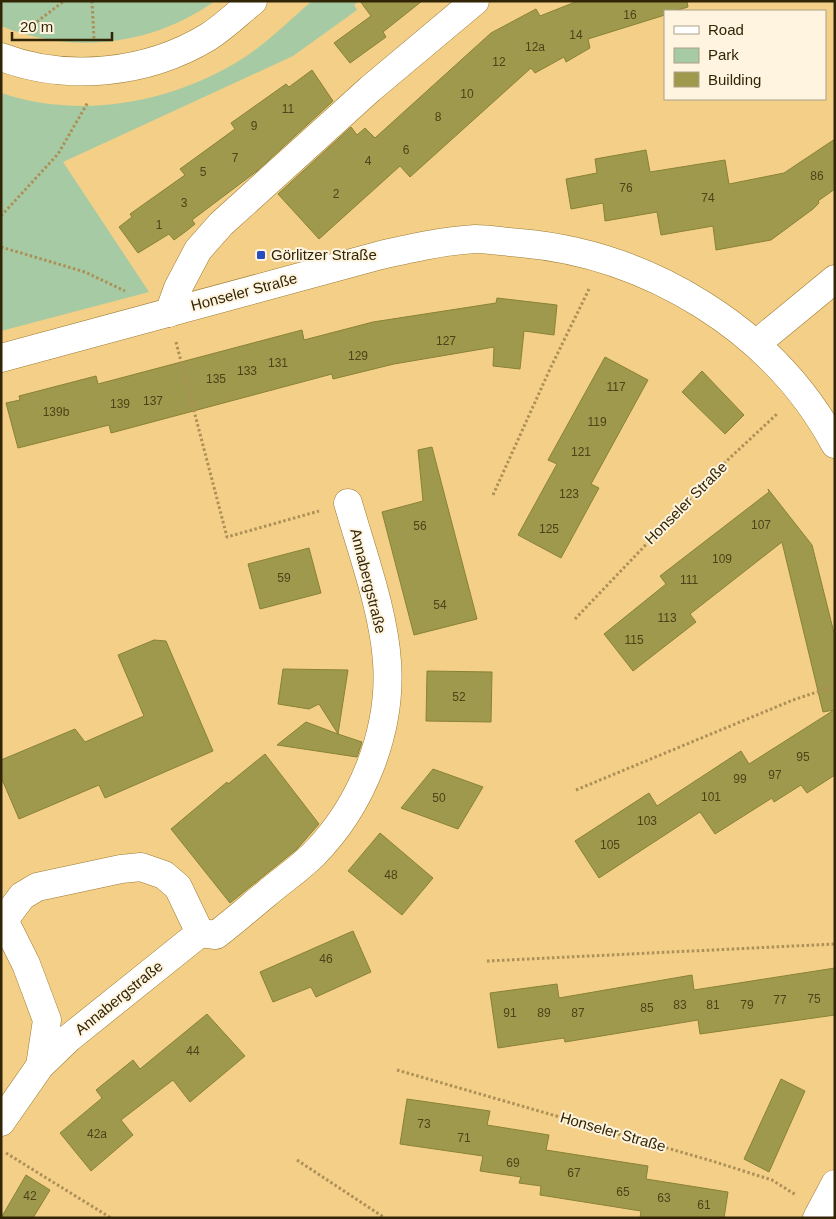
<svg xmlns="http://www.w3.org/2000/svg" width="836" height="1219" font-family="Helvetica,sans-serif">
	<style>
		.green { fill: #a5caa4 }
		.building { fill: #9f994d; stroke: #898236 }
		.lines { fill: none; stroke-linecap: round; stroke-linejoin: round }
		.minor-casing { stroke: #9c7b33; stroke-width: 29 }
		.path { stroke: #ac9057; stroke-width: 3; stroke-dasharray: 2.5 2.5; stroke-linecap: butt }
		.minor { stroke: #fff; stroke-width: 28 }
		.poi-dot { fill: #254fbe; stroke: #fef4df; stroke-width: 2 }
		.labels { text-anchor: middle; stroke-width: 4; stroke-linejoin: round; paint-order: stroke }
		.number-label { font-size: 12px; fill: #4d4218 }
		.poi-label { font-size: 15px; fill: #322506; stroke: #fef4df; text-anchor: start }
		.street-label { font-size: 15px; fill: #322506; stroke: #fef4df }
	</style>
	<rect width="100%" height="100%" fill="#f3cf87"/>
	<g class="green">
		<path d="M1 1H215C151 46 73 55 1 26Z"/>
		<path d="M312 1H360L354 5 357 10 293 56 63 162 149 292 1 331V93C82 120 174 103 245 57 269 41 290 20 312 1Z"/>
	</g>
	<g class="building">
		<path d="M360 1H422L383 32 386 37 350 63 334 43 371 16Z"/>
		<path d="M578 1H687L688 7 675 11H665V15L588 39 590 48 566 62 564 57 535 73 531 68 410 177 400 166 319 239 278 194 351 127 357 135 365 128 375 138 491 33 536 9 540 16Z"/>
		<path d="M312 70 333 101 257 171 192 220 195 224 185 232 174 240 169 234 138 253 119 227 132 217 130 214 185 175 180 169 235 129 231 123 286 84 289 87Z"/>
		<path d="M835 139V189L818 201 819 203 813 209 771 240 716 250 713 226 661 235 657 212 605 221 603 203 571 209 566 179 597 173 595 159 646 150 650 172 725 160 729 184 784 173Z"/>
		<path d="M497 298 557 305 554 335 524 331 520 369 493 366 494 347 394 364 333 379 332 374 111 433 109 425 18 448 6 403 20 400 19 396 96 376 98 384 302 330 304 340 373 322 496 303Z"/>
		<path d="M605 357 648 380 591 484 599 488 561 558 518 535 557 464 548 460Z"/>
		<path d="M702 371 744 415 725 434 682 392Z"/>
		<path d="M432 447 477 619 414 635 382 512 423 501 418 450Z"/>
		<path d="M768 489 812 545 835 637V775L807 793 801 785 774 802 772 798 715 834 700 812 599 878 575 841 649 793 657 806 741 751 749 764 834 710 823 712 782 542 690 614 696 622 633 671 604 634 666 584 660 576 769 492Z"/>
		<path d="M309 548 321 593 260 609 248 564Z"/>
		<path d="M154 640 166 641 213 751 105 798 99 785 19 819 1 777V760L75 729 85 742 144 716 118 655Z"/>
		<path d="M283 669 348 670 338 734 362 742 357 757 277 745 306 722 338 734 319 704 309 709 278 704Z"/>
		<path d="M427 671 492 672 491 722 426 721Z"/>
		<path d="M265 754 319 824 297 849 230 903 171 829 227 782 228 784Z"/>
		<path d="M433 769 483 787 458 829 401 808Z"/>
		<path d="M380 833 433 878 402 915 348 871Z"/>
		<path d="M353 931 371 972 316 997 311 987 273 1002 260 972Z"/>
		<path d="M835 968V1015L700 1034 698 1020 565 1042 564 1038 498 1048 490 993 557 984 559 998 692 975 694 990Z"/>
		<path d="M207 1014 245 1056 190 1102 173 1080 121 1120 133 1135 91 1171 60 1133 102 1098 96 1090 133 1060 140 1069Z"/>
		<path d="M781 1079 805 1091 769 1172 744 1159Z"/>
		<path d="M407 1099 490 1111 487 1125 549 1135 546 1150 648 1166 646 1179 728 1192 724 1218H640L641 1211 540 1195 541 1186 519 1183 521 1177 480 1171 483 1156 400 1144Z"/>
		<path d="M26 1175 50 1190 33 1218H1Z"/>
	</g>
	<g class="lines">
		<defs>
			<g id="minor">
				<path d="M1 57C67 82 147 74 208 37 224 27 238 13 253 1"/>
				<path d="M169 313 178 288 198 250 221 224 370 89 475 1"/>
				<path d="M756 344 835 279"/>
				<path d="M1 358 381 255C412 248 443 241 475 239 489 239 505 242 520 243 648 254 773 329 835 444"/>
				<path d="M200 933 216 935C233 922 249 908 266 894 281 881 299 869 313 855 362 806 392 731 387 662 384 612 362 552 348 503"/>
				<path d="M1 1122 40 1066 69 1038 200 933 178 887 164 875 141 867 121 869 37 887 22 896 4 920 26 964 47 1020 40 1066"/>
				<path d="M817 1218 835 1184"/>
			</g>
		</defs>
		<use href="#minor" class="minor-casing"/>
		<g class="path">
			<path d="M92 1 94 39"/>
			<path d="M25 31 64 1"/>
			<path d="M1 216 58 154 88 102"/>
			<path d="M1 247 85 272 125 291"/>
			<path d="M176 342 227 537 319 511"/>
			<path d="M493 495 550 369 589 289"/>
			<path d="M575 619 719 468 777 414"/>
			<path d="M576 790 793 700 835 686"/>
			<path d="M487 961 835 944"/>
			<path d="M397 1070 712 1161 772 1180 796 1195"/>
			<path d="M6 1153 111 1218"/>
			<path d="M297 1160 385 1218"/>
		</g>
		<use href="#minor" class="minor"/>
	</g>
	<rect class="poi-dot" x="256" y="250" width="10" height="10" rx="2.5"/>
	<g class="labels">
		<g class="number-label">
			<text x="630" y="19">16</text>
			<text x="576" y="39">14</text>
			<text x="535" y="51">12a</text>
			<text x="499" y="66">12</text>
			<text x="467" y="98">10</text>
			<text x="288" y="113">11</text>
			<text x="438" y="121">8</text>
			<text x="254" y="130">9</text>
			<text x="406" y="154">6</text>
			<text x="235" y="162">7</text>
			<text x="368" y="165">4</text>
			<text x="203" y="176">5</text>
			<text x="817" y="180">86</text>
			<text x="626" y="192">76</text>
			<text x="336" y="198">2</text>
			<text x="708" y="202">74</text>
			<text x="184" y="207">3</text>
			<text x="159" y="229">1</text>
			<text x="446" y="345">127</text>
			<text x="358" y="360">129</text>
			<text x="278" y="367">131</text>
			<text x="247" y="375">133</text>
			<text x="216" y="383">135</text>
			<text x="616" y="391">117</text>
			<text x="153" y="405">137</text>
			<text x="120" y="408">139</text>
			<text x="56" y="416">139b</text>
			<text x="597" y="426">119</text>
			<text x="581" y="456">121</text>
			<text x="569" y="498">123</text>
			<text x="761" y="529">107</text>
			<text x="420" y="530">56</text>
			<text x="549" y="533">125</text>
			<text x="722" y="563">109</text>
			<text x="284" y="582">59</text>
			<text x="689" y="584">111</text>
			<text x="440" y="609">54</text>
			<text x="667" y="622">113</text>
			<text x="634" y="644">115</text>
			<text x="459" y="701">52</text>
			<text x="803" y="761">95</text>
			<text x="775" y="779">97</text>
			<text x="740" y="783">99</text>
			<text x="711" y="801">101</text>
			<text x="439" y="802">50</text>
			<text x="647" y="825">103</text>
			<text x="610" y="849">105</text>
			<text x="391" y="879">48</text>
			<text x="326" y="963">46</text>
			<text x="814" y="1003">75</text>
			<text x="780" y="1004">77</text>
			<text x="680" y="1009">83</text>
			<text x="713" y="1009">81</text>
			<text x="747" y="1009">79</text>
			<text x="647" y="1012">85</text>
			<text x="510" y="1017">91</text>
			<text x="544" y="1017">89</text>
			<text x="578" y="1017">87</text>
			<text x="193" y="1055">44</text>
			<text x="424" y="1128">73</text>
			<text x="97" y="1138">42a</text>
			<text x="464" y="1142">71</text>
			<text x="513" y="1167">69</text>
			<text x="574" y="1177">67</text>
			<text x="623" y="1196">65</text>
			<text x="30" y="1200">42</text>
			<text x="664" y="1202">63</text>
			<text x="704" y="1209">61</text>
		</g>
		<g class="poi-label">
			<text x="271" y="260">Görlitzer Straße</text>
		</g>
		<g class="street-label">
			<text transform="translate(244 292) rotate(-15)" y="5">Honseler Straße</text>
			<text transform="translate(686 503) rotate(-45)" y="5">Honseler Straße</text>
			<text transform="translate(368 581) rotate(76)" y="5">Annabergstraße</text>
			<text transform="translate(119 998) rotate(-39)" y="5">Annabergstraße</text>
			<text transform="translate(613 1132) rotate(16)" y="5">Honseler Straße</text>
		</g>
	</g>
	<rect width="836" height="1219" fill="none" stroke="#322506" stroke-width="5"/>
	<rect x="664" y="10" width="162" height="90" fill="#fef4df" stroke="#aca188"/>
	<rect x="674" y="26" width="25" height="8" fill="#ffffff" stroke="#aca188"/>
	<text x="708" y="35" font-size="15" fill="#322506">Road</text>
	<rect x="674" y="48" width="25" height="15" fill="#a5caa4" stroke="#aca188"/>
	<text x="708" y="60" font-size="15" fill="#322506">Park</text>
	<rect x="674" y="72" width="25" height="15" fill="#9f994d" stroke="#aca188"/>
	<text x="708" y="85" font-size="15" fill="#322506">Building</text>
	<path d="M12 32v8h100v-8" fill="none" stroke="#322506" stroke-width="2.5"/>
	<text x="20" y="32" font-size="15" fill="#322506" stroke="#fef4df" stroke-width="4" paint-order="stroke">20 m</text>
</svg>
